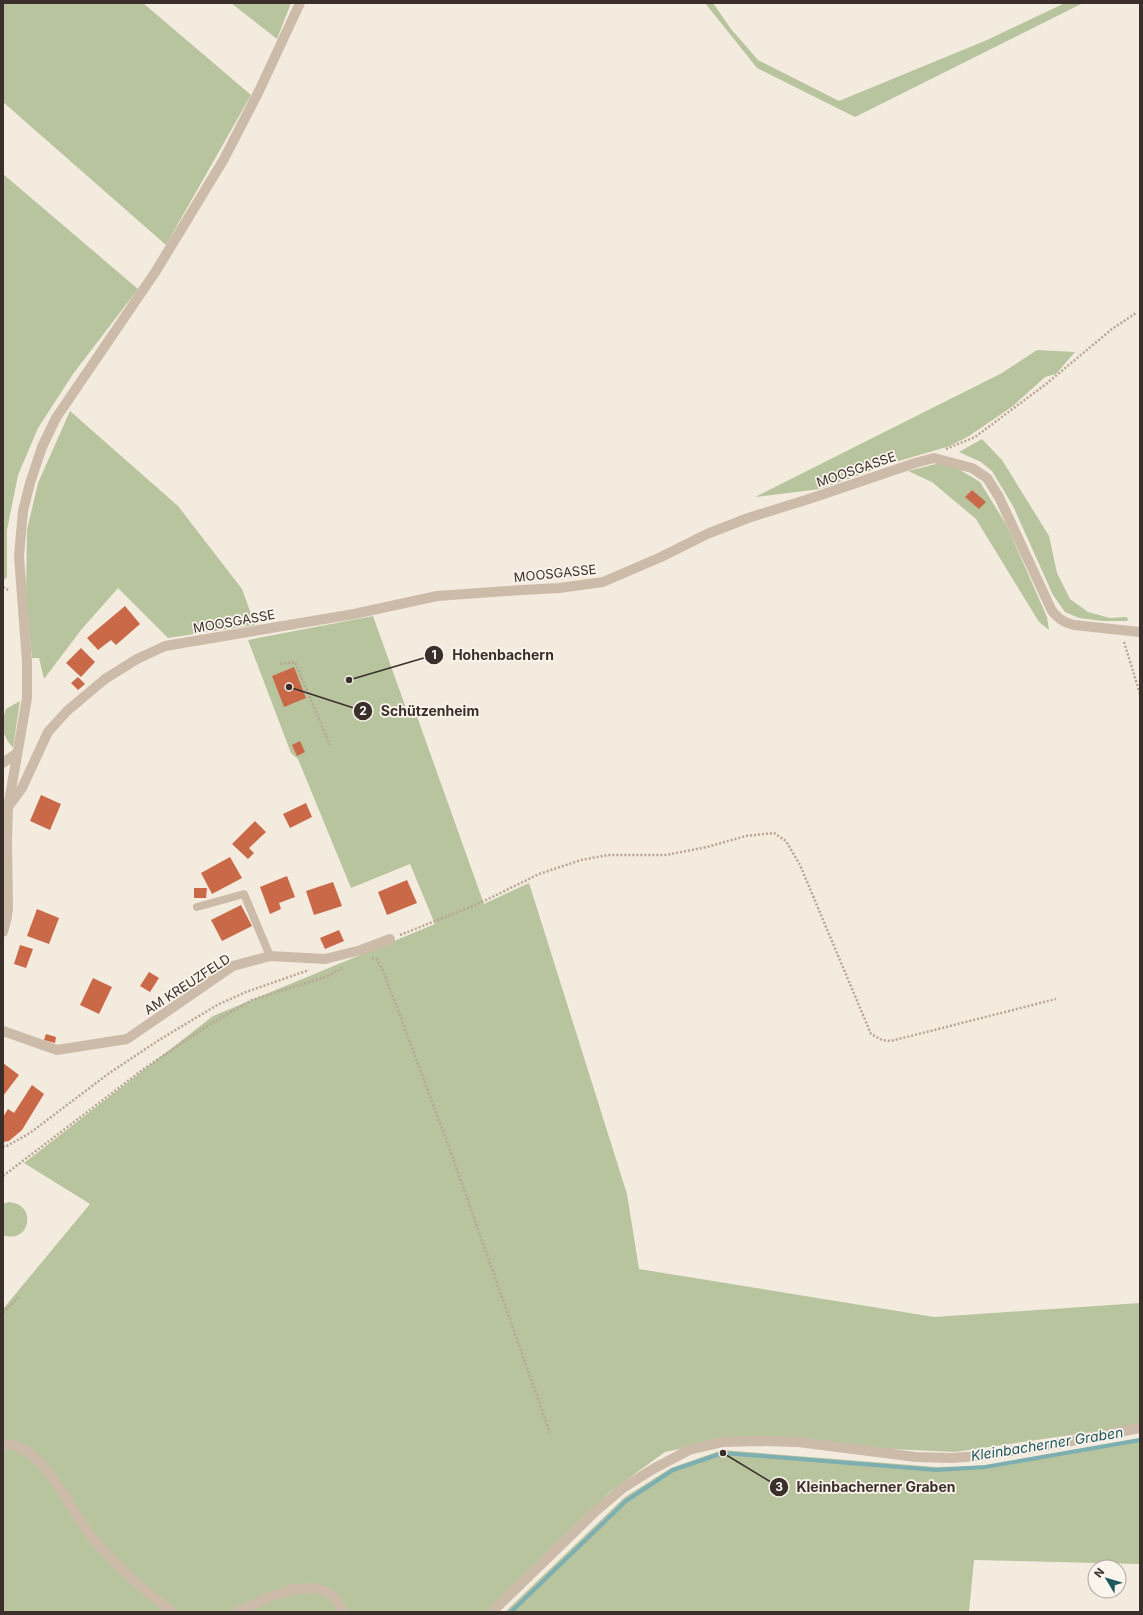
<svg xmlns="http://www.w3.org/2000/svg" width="1143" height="1615" font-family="Inter,sans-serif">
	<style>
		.green { fill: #b7c49e }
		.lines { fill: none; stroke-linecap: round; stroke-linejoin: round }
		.stream { stroke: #7dafb2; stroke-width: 4 }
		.building { fill: #c96948 }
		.path { stroke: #b9a594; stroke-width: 2.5; stroke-dasharray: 2 2; stroke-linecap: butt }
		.lane { stroke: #cdbbaa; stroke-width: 8 }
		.street { stroke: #cdbbaa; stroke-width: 10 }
		.labels { text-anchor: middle; stroke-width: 3.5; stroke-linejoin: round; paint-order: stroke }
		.street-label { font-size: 13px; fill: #3a2f2a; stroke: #fbf4ec }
		.water-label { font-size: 14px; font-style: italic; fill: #1e585e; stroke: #fbf4ec }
		.leader { fill: none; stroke: #3a2f2a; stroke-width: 1.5 }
		.callout-dot { fill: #3a2f2a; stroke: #fbf4ec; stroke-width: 1.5 }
		.mark-label { font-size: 12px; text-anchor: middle; font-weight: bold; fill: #fff }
		.callout-label { font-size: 14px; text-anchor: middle; font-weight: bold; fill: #3a2f2a; stroke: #fbf4ec; stroke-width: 3.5; stroke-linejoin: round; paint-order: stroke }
	</style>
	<rect width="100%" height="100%" fill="#f4ebdf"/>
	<g class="green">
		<path d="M3 3H143L251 95 166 245 3 102Z"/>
		<path d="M231 3H291L277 39Z"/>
		<path d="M705 3H713L731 29 758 60 839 101 987 40 1065 3H1083L855 117 757 68Z"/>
		<path d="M3 174 138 289 73 374 38 428 18 475 7 530V577L3 581Z"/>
		<path d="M1037 350 1075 352 1056 374 1045 377 1013 406 969 436 950 446 892 463 820 489 755 497 1002 373Z"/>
		<path d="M70 411 178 506 242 589 255 625 168 638 118 588 81 630 44 679 39 658H32L26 598 27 530 38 483Z"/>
		<path d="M982 439 1002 460 1049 536 1057 573 1070 599 1088 612 1110 618 1127 617 1128 621H1103L1079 618 1065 612 1053 595 1013 506 992 471 981 462 959 452Z"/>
		<path d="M940 463 957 468 980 482 1007 526 1047 617 1049 630 1039 622 976 519 932 482 908 471Z"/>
		<path d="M373 616 407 711 414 708 484 904 529 883 627 1194 639 1269 934 1317 1140 1303V1425L955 1452 719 1441 665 1452 610 1492 487 1612H3V1309L90 1204 24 1163 213 1016 435 924 410 864 351 888 298 759 291 753 248 640Z"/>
		<path d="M20 701 13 748C2 735 0 726 6 709Z"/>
		<path d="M9 1202C38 1204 30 1245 3 1235V1204Z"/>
		<path d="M1140 1438V1564L974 1560 969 1612H505L625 1497 671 1468 722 1450 936 1467 985 1466Z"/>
	</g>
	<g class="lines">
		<path class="stream" d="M511 1612 626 1501 673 1470 723 1453 936 1470 985 1467 1140 1440"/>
	</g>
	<g class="building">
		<path d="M972 490 986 502 979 509 965 497Z"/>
		<path d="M125 606 140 624 116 645 111 640 98 650 87 638Z"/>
		<path d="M81 648 95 662 81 677 66 663Z"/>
		<path d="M294 667 306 698 284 707 272 676Z"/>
		<path d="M78 677 85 684 78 690 71 683Z"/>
		<path d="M300 741 305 752 297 756 292 745Z"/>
		<path d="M41 795 61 804 50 830 30 821Z"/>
		<path d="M306 803 312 817 290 828 283 814Z"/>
		<path d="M255 821 266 832 249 848 254 853 248 859 232 844Z"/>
		<path d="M230 857 242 878 212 894 201 873Z"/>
		<path d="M287 876 295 897 279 903 281 909 270 914 260 887Z"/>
		<path d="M407 880 417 903 387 915 378 892Z"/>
		<path d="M333 882 342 906 314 915 306 891Z"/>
		<path d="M194 888H207L206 898H194Z"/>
		<path d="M241 905 252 926 222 941 211 920Z"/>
		<path d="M37 909 59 918 49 944 27 936Z"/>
		<path d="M339 930 344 941 325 949 320 938Z"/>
		<path d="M20 945 33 949 26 968 14 964Z"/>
		<path d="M149 972 159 978 150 992 140 986Z"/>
		<path d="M93 978 112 987 99 1014 80 1005Z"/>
		<path d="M46 1034 56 1037 55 1043 44 1040Z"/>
		<path d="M3 1063 19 1075 3 1096Z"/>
		<path d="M32 1085 44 1094 22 1130 9 1141 3 1142V1117L8 1109 14 1113Z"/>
	</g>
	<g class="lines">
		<g class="path">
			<path d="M946 449 975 437 1046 384 1112 329 1136 313"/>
			<path d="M3 587 10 591"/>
			<path d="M1124 642 1140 694"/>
			<path d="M280 664 295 662 330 745"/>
			<path d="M400 935 478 904 539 874 581 860 608 855H666L707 847 746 836 774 833 786 841 800 865 871 1034 882 1040 891 1041 1056 999"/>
			<path d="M372 958 376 959 382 968 398 1010 449 1147 550 1433"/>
			<path d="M3 1146 5 1147 30 1133 108 1074 159 1040 219 1004 246 992 309 970"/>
			<path d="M3 1176 145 1068 212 1023 252 1000 325 977 343 968"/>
			<path d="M3 1313 19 1297"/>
		</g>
		<path class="lane" d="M197 907 244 894 270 956"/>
		<g class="street">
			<path d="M3 763 17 753"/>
			<path d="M8 807 22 788 48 732 67 711 105 679 137 659 165 646 354 614 437 596 522 590 559 588 603 582 661 557 707 534 748 518 812 498 915 463 934 458 972 468 987 478 999 497 1052 611C1059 619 1063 622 1074 625L1140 632"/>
			<path d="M3 932 7 917 8 907 7 840 8 807 27 698V662L19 556 23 511 30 483 42 447 56 418 156 271 224 159 259 91 300 3"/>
			<path d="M3 1031 57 1050 127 1039 233 966 270 956 325 959 361 950 390 939"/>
			<path d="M3 1445C44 1441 72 1516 96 1542 118 1567 145 1591 172 1612"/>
			<path d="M236 1612C267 1599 325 1565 343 1612"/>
			<path d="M492 1612 596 1511 623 1488 653 1469 689 1450 723 1442 758 1441 798 1442 916 1457 952 1458 978 1456 1056 1444 1140 1428"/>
		</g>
	</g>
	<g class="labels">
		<g class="street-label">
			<text transform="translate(856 469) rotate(-19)" y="5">MOOSGASSE</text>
			<text transform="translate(555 573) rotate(-6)" y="5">MOOSGASSE</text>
			<text transform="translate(234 621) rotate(-10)" y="5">MOOSGASSE</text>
			<text transform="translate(187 984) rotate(-33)" y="5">AM KREUZFELD</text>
		</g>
		<g class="water-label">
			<text transform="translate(1047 1444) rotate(-9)" y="5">Kleinbacherner Graben</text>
		</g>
	</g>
	<path class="leader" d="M349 680L434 655M289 687L363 711M723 1453L779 1487"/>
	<g class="callout-dot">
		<circle cx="349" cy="680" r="4"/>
		<circle cx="289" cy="687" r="4"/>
		<circle cx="723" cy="1453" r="4"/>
		<circle cx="434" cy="655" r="10"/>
		<circle cx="363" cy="711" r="10"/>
		<circle cx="779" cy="1487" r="10"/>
	</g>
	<g class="mark-label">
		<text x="434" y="659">1</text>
		<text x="363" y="715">2</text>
		<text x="779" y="1491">3</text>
	</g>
	<g class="callout-label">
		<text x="503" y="660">Hohenbachern</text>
		<text x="430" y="716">Schützenheim</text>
		<text x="876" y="1492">Kleinbacherner Graben</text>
	</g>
	<rect width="1143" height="1615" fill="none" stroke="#3a2f2a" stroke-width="8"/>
	<g transform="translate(1107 1579) rotate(308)"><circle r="19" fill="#fbf4ec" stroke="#aea59e"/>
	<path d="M0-3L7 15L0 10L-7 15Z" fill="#1e585e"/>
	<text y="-6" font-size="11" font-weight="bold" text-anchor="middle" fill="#3a2f2a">N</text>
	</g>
</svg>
